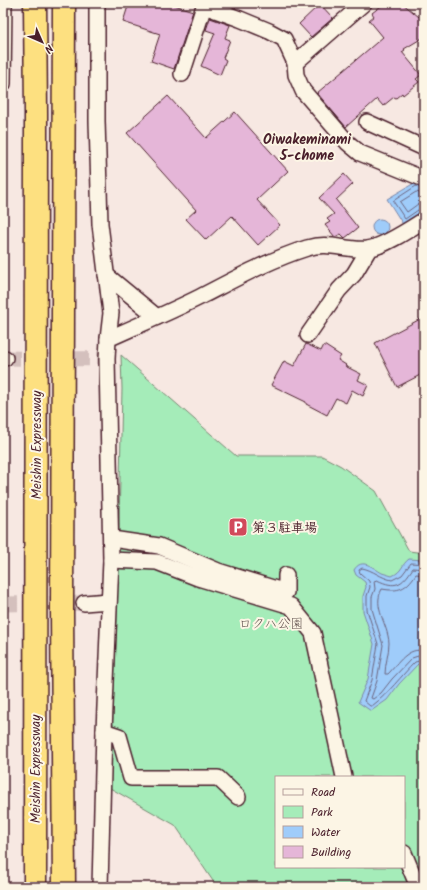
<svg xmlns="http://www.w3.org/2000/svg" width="427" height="890" font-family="Kalam,'Klee One',sans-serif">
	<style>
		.green { fill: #a5ecb9; stroke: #788672; fill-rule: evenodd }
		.water { fill: #9fccfa; stroke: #7d87a7 }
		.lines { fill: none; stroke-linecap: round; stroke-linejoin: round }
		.shore { stroke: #6c647e; stroke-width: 1 }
		.building { fill: #e5b6d8; stroke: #4a1f2b }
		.minor-tunnel { stroke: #d4c0bd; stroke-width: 15; stroke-dasharray: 15 8; stroke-linecap: butt }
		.minor-casing { stroke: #4a1f2b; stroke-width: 18 }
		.highway-casing { stroke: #4a1f2b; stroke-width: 25 }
		.minor { stroke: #fcf5e5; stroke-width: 15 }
		.highway { stroke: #fde080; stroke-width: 22 }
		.labels { text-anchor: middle; stroke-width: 4; stroke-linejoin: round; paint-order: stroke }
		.street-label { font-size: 13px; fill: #4a1f2b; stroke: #fcf5e5 }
		.poi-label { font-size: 13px; font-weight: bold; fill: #4a1f2b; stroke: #fcf5e5; text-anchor: start }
		.park-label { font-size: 13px; fill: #61524e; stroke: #fcf5e5 }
		.neighbourhood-label { font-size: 14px; font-weight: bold; fill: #4a1f2b; stroke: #fcf5e5 }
	</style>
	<rect width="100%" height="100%" fill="#f7e8e2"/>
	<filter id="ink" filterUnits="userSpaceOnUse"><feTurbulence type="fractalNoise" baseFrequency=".025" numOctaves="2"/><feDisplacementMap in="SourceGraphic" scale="8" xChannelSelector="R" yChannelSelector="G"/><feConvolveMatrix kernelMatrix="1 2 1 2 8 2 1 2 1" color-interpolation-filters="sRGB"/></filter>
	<g filter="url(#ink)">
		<path class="green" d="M121 355 236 456H322L341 466 376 491 409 551 424 553V887H217L175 825 110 788 117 615 122 389ZM276 777H404V867H276Z"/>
		<g class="water">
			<path d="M416 182 424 185V211L404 226 387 199Z"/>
			<circle cx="380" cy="227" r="8"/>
			<path d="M409 559 424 560V669L418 664 399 684 387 700 371 711 358 702 368 679 374 644 363 611V596L366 587 365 582 356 575 354 570C362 557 373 568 382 573 385 574 389 575 392 576 403 571 401 565 409 559Z"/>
		</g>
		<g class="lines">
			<g class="shore">
				<path d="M424 189 416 186 393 201 405 219 421 208H424"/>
				<path d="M424 194 416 192 400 202 407 212 418 204 424 203"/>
				<path d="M424 564 411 563 402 575 392 580C381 578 373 570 362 568L359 570 360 573 369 581 370 587 367 596V610L378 644 372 680 364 701 370 706H372C389 693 401 676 415 662L419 661 424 664"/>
				<path d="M424 569 413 568C402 585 396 589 377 580L374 581 375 589 372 597V609L383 645 377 681 371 698 373 699 381 693 392 679 412 658 418 656 424 657"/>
				<path d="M424 575 416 574C406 589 399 592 382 589 372 607 388 624 389 643 389 653 385 664 385 674H388C398 664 408 646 424 651"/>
			</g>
		</g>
		<g class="building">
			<path d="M129 3H168L193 11 174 69 151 61 160 34 123 22Z"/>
			<path d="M385 3H402L424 21V37L404 49 405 50 402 52 421 75 416 79 419 82 403 95 402 93 396 98 394 97 383 106 377 99 346 127 317 93 383 37 369 20 374 16 372 13Z"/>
			<path d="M320 4 333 18 311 37 299 24Z"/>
			<path d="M210 18 230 25 225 38 230 40 223 58 226 60 220 75 201 66 215 33 206 30Z"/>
			<path d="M168 96 206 138 235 112 288 171 257 200 280 225 258 245 232 216 206 240 186 219 196 210 127 133Z"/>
			<path d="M344 174 353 184 336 200 358 228 345 238 341 234 335 237 325 225 330 222 327 219 334 214 319 198Z"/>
			<path d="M424 317V373L397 387 375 343Z"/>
			<path d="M306 344 321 351 324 345 341 356 338 360 346 365 345 366 361 374 358 380 368 385 363 396 352 390 346 403 336 398 327 415 306 404V402L271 385 284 361 294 366Z"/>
		</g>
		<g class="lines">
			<g class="minor-tunnel">
				<path d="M5 358 107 359"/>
				<path d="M3 604 84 603"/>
			</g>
			<defs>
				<g id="minor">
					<path d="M97 3V121L100 224 111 313 108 339"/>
					<path d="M295 63 364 3"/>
					<path d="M182 74 204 6 240 19 269 31 284 39 295 63 296 75 303 91 348 143 360 153 424 179"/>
					<path d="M3 84 4 3"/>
					<path d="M367 122 424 148"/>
					<path d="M106 275 157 317"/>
					<path d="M308 335 339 290 354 274 369 249"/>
					<path d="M3 358H5"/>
					<path d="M112 539 159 546 218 571 286 592V575"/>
					<path d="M111 560 157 562 198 578 291 606 313 633 344 777"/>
					<path d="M84 603 109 601"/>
					<path d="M104 731 119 736 131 778H218L238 797"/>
					<path d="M404 853 418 887"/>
					<path d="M100 887 104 731 111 560 107 359 108 339C139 325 170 312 200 297 235 279 269 260 307 248 329 241 346 251 367 249 383 247 410 229 424 220"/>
				</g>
				<g id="highway">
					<path d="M35 887 36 114 35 3"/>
					<path d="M64 887 62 610 64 3"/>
				</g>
			</defs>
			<use href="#minor" class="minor-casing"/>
			<use href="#highway" class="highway-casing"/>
			<use href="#minor" class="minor"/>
			<use href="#highway" class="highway"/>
		</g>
	</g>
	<defs>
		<symbol id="parking-square" viewBox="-11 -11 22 22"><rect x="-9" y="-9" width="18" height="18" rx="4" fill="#d1495b" stroke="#fcf5e5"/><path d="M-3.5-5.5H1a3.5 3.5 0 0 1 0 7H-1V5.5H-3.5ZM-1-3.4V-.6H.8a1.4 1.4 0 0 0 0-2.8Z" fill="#fff"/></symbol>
	</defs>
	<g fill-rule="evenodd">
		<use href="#parking-square" x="227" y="516" width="22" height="22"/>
	</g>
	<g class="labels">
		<g class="street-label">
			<text transform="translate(36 445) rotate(-90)" y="5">Meishin Expressway</text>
			<text transform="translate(35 769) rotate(-90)" y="5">Meishin Expressway</text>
		</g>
		<g class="poi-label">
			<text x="252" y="532">第３駐車場</text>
		</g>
		<g class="park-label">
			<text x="271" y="628">ロクハ公園</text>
		</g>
		<g class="neighbourhood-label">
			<text x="307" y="144">Oiwakeminami<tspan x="307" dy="16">5-chome</tspan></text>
		</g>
	</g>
	<rect width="427" height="890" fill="none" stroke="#fcf5e5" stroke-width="16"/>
	<rect x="8" y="8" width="411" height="874" fill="none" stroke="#4a1f2b" stroke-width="1.5" filter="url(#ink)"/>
	<rect x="275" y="776" width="130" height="92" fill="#fcf5e5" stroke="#b59f9b"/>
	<rect x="283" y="789" width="20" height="6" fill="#fcf5e5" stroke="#b59f9b"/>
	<text x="311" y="796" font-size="12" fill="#4a1f2b">Road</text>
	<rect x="283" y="806" width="20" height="12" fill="#a5ecb9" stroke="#b59f9b"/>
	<text x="311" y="816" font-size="12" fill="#4a1f2b">Park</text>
	<rect x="283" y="826" width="20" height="12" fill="#9fccfa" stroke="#b59f9b"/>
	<text x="311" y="836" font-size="12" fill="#4a1f2b">Water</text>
	<rect x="283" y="846" width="20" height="12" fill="#e5b6d8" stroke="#b59f9b"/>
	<text x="311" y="856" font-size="12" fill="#4a1f2b">Building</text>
	<g transform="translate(42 42) rotate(135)" stroke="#fcf5e5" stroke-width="3" paint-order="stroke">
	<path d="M0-3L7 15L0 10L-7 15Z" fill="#4a1f2b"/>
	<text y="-6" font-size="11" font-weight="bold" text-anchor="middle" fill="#4a1f2b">N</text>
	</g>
</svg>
